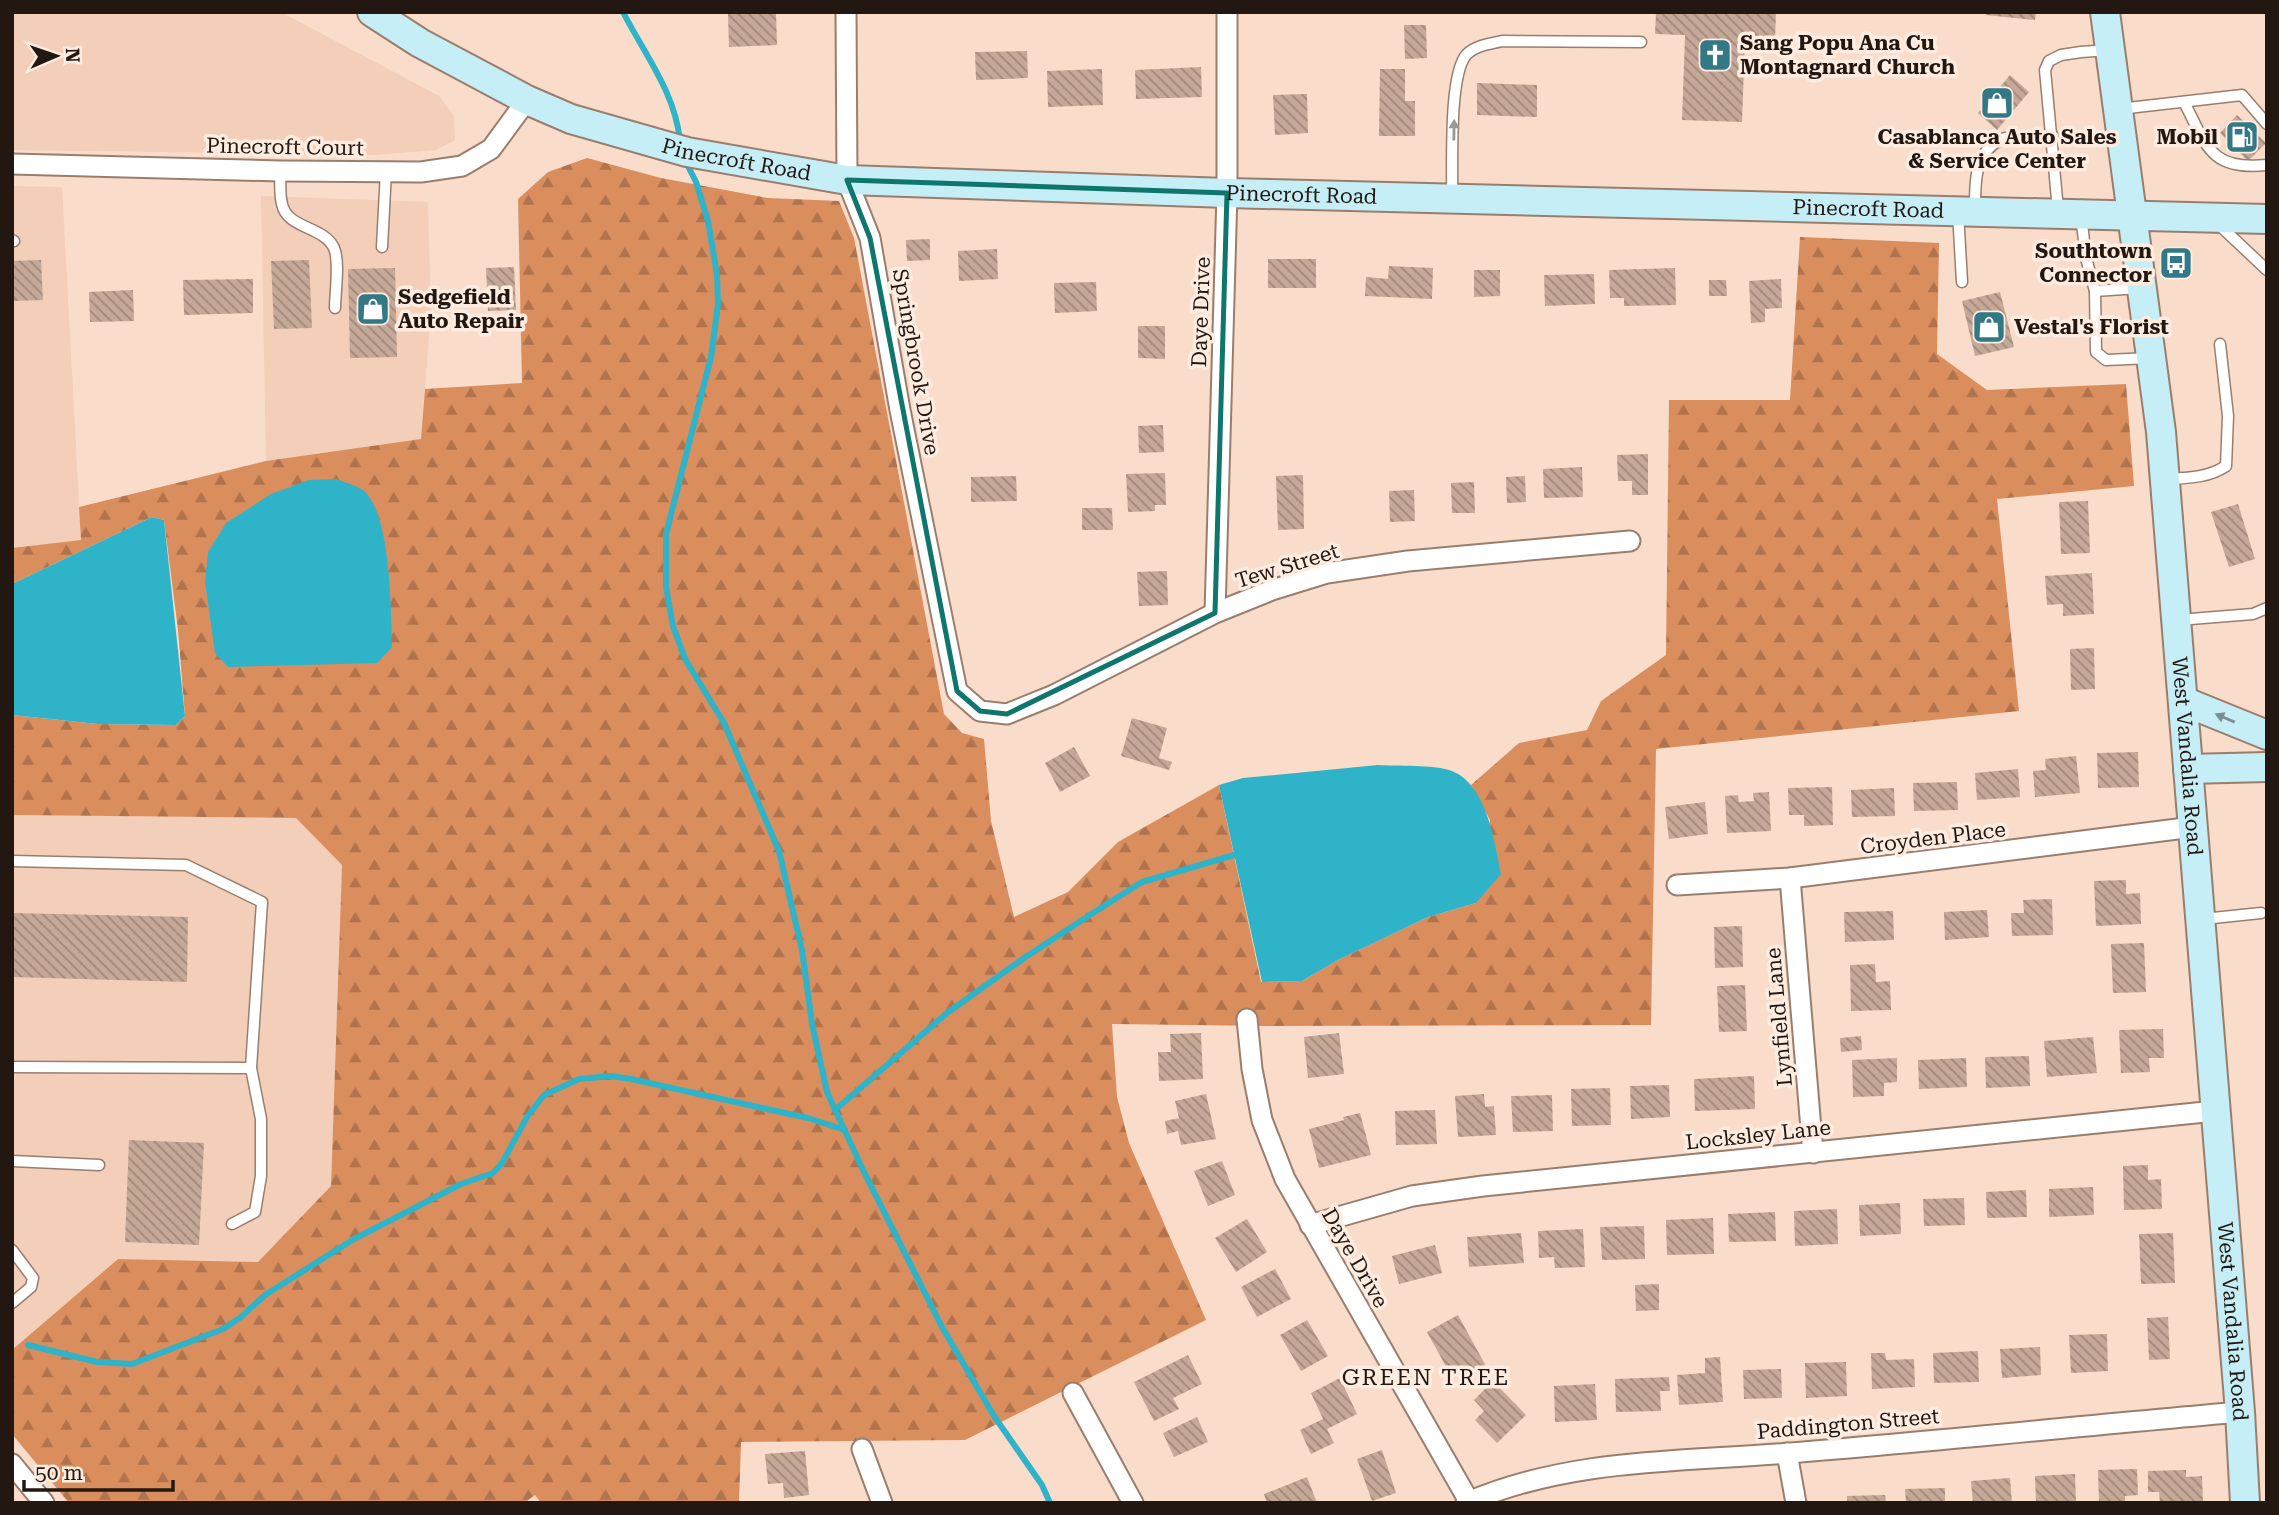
<svg xmlns="http://www.w3.org/2000/svg" width="2279" height="1515" font-family="'Roboto Serif',serif">
	<style>
		.built { fill: #f3ceb8 }
		.forest { fill: url(#forest-firs) }
		.water { fill: #2eb3c9 }
		.lines { fill: none; stroke-linecap: round; stroke-linejoin: round }
		.stream { stroke: #2eb3c9; stroke-width: 6 }
		.building { fill: url(#building-back-hatch) }
		.lane-casing { stroke: #997e6e; stroke-width: 13 }
		.street-casing { stroke: #997e6e; stroke-width: 23 }
		.secondary-casing { stroke: #997e6e; stroke-width: 32 }
		.lane { stroke: #fff; stroke-width: 10 }
		.street { stroke: #fff; stroke-width: 19 }
		.secondary { stroke: #c5eef6; stroke-width: 28 }
		.oneway { fill: #9c9794 }
		.oneway2 { fill: #7c8e8f }
		.marked { fill: none; stroke: #0f766e; stroke-width: 5; stroke-linejoin: round }
		.labels { text-anchor: middle; stroke-width: 7; stroke-linejoin: round; paint-order: stroke }
		.poi-label { font-size: 21px; font-weight: bold; fill: #221811; stroke: #feece1; text-anchor: start }
		.street-label { font-size: 21px; fill: #221811; stroke: #feece1 }
		.neighbourhood-label { font-size: 23px; letter-spacing: 2px; fill: #221811; stroke: #feece1 }
	</style>
	<defs>
		<pattern id="forest-firs" width="22" height="20" patternUnits="userSpaceOnUse" patternTransform="scale(1.75)"><rect width="22" height="20" fill="#da8e5e"/><path d="M5 1l3.5 6h-7zM16 11l3.5 6h-7z" fill="#b0734c"/></pattern>
		<pattern id="building-back-hatch" width="6" height="6" patternUnits="userSpaceOnUse" patternTransform="scale(1.75)"><rect width="6" height="6" fill="#c5a897"/><path d="M-1 5l2 2M0 0l6 6M5-1l2 2" fill="none" stroke="#a0887a"/></pattern>
	</defs>
	<rect width="100%" height="100%" fill="#fadcca"/>
	<g class="built">
		<path d="M12 12H281L439 96 454 116 455 140 436 150 374 155 12 150Z"/>
		<path d="M12 186 62 187 81 540 12 548Z"/>
		<path d="M261 196 428 202 431 311 421 439 266 461Z"/>
		<path d="M12 815 296 818 342 864 331 1186 258 1262 118 1259 12 1350Z"/>
	</g>
	<path class="forest" d="M587 158 661 178 768 198 839 201 854 238 944 714 962 733 984 739 991 821 1014 917 1068 892 1118 842 1219 785 1261 982 1302 981 1338 960 1428 917 1476 903 1490 820 1471 785 1519 743 1587 730 1601 701 1666 655 1669 400H1790L1800 237 1939 243 1937 354 1987 390 2126 384 2134 486 1997 499 2019 711 1656 749 1651 1025 1266 1026 1112 1024 1117 1097 1129 1143 1206 1320 965 1440 741 1442 739 1503H541L535 1495 524 1503H69L12 1434V1350L118 1259 258 1262 331 1186 342 865 296 818 12 815V715L98 724 176 725 185 716 178 630 164 520 152 517 12 584V548L81 540 79 507 266 461 421 439 425 389 522 383 518 199 548 172Z"/>
	<g class="water">
		<path d="M337 479C345 483 360 486 366 493 391 519 391 611 392 647L377 663 228 667 215 653 205 582 208 552 226 523 271 494 309 480Z"/>
		<path d="M152 517 164 520 185 716 176 725 98 724 12 715V584Z"/>
		<path d="M1378 765C1395 766 1435 765 1449 770 1486 781 1495 842 1501 874L1476 903 1428 917 1338 960 1302 981 1262 982 1219 785 1243 778Z"/>
	</g>
	<g class="lines">
		<g class="stream">
			<path d="M623 12C645 55 675 92 680 141"/>
			<path d="M684 158 696 182 708 221 717 275 718 304 711 357 666 534V587L673 626 685 659 724 723 779 851 802 950 812 1024 827 1092 863 1170 942 1327 994 1416 1042 1485 1050 1503"/>
			<path d="M835 1110 947 1013 1024 958 1096 911 1142 882 1234 855 1241 856"/>
			<path d="M28 1345 97 1362 132 1364 223 1329 241 1317 265 1295 354 1239 461 1184 493 1173 502 1163 527 1117 544 1095 579 1079 611 1076 631 1079 808 1118 845 1130"/>
		</g>
	</g>
	<g class="building">
		<path d="M776 12 777 45 729 47 728 13Z"/>
		<path d="M1656 12H1776L1775 40 1745 39 1742 122 1682 120 1685 35 1655 34Z"/>
		<path d="M1986 12H2036L2035 20 1986 15Z"/>
		<path d="M1404 25H1426L1427 58 1405 59Z"/>
		<path d="M1027 51 1028 78 976 80 975 52Z"/>
		<path d="M1201 67 1202 97 1136 99 1135 70Z"/>
		<path d="M1102 69 1103 105 1048 107 1047 71Z"/>
		<path d="M1380 69H1405V101H1415V136H1379Z"/>
		<path d="M2010 75 2029 92 1997 130 1978 113Z"/>
		<path d="M1477 83 1537 85V117L1477 115Z"/>
		<path d="M1307 94 1308 133 1275 135 1273 95Z"/>
		<path d="M2237 115 2266 143 2248 161 2220 133Z"/>
		<path d="M930 239V260L907 261 906 240Z"/>
		<path d="M997 249 998 279 959 281 958 251Z"/>
		<rect x="1268" y="259" width="48" height="29"/>
		<path d="M41 260 43 300 12 301V261Z"/>
		<path d="M309 260 312 328 274 329 271 261Z"/>
		<path d="M1389 266 1433 268 1432 299 1365 296 1366 277 1388 279Z"/>
		<path d="M514 267 516 310 488 311 486 268Z"/>
		<path d="M395 268 397 357 350 358 348 269Z"/>
		<path d="M1675 268 1676 305 1624 306V298H1610L1609 270Z"/>
		<path d="M1474 270H1500V296L1474 297Z"/>
		<path d="M1594 274 1595 304 1545 306 1544 275Z"/>
		<path d="M253 279V313L184 315 183 280Z"/>
		<path d="M1781 279 1782 308 1765 309V322L1751 323 1749 281Z"/>
		<path d="M1709 280H1726L1727 296H1709Z"/>
		<path d="M1096 282 1097 311 1055 313 1054 283Z"/>
		<path d="M133 290 134 321 90 322 89 292Z"/>
		<path d="M2000 292 2014 347 1975 356 1962 301Z"/>
		<path d="M1138 326H1165V359L1138 358Z"/>
		<path d="M1163 425 1164 452 1139 453 1138 426Z"/>
		<path d="M1648 454V495H1632V481H1618L1617 455Z"/>
		<path d="M1582 467 1583 497 1544 498 1543 469Z"/>
		<path d="M1165 473 1166 505H1155V511L1128 512 1126 474Z"/>
		<path d="M1303 475 1304 529 1278 530 1276 476Z"/>
		<path d="M1016 476 1017 501 971 502V477Z"/>
		<path d="M1525 476 1526 502 1507 503 1506 477Z"/>
		<path d="M1474 482 1475 513H1452L1451 483Z"/>
		<path d="M1414 490 1415 521 1390 522 1389 491Z"/>
		<path d="M2088 501 2090 553 2061 554 2059 502Z"/>
		<path d="M2238 504 2255 559 2229 567 2211 512Z"/>
		<path d="M1082 508H1112L1113 530H1082Z"/>
		<path d="M1167 571 1168 605 1139 606 1137 572Z"/>
		<path d="M2092 573 2094 614 2063 616V604L2047 605 2045 576Z"/>
		<path d="M2094 648 2095 689 2071 690 2070 649Z"/>
		<path d="M1132 718 1167 728 1159 758 1172 762 1169 770 1121 756Z"/>
		<path d="M1074 747 1090 776 1060 792 1045 763Z"/>
		<path d="M2138 752 2139 787 2098 788 2097 753Z"/>
		<path d="M2076 756 2080 793 2035 797 2033 771 2046 770 2045 759Z"/>
		<path d="M2018 769 2020 797 1977 800 1975 773Z"/>
		<path d="M1957 782 1958 810 1914 811 1913 783Z"/>
		<path d="M1832 787 1833 825 1804 826V815H1789L1788 788Z"/>
		<path d="M1894 788 1895 816 1852 817 1851 790Z"/>
		<path d="M1769 792 1771 831 1727 833 1725 796 1738 795 1739 802 1754 801 1753 793Z"/>
		<path d="M1705 802 1708 834 1669 839 1665 807Z"/>
		<path d="M2126 880V894L2140 893 2141 924 2096 926 2094 881Z"/>
		<path d="M2052 899 2053 935 2012 936 2011 913H2024L2023 900Z"/>
		<path d="M1987 910 1989 937 1945 940 1944 912Z"/>
		<path d="M1893 911 1894 940 1845 942 1844 912Z"/>
		<path d="M12 913 188 917 187 982 12 977Z"/>
		<path d="M1742 926 1743 967 1715 968 1714 927Z"/>
		<path d="M2144 943 2146 992 2113 993 2111 944Z"/>
		<path d="M1875 964 1876 982 1890 981 1891 1010 1851 1011 1850 965Z"/>
		<path d="M1745 985 1747 1031 1719 1032 1717 986Z"/>
		<path d="M2163 1029 2164 1058H2149L2150 1072 2121 1073 2119 1030Z"/>
		<path d="M1201 1033 1203 1079 1159 1081 1158 1052H1171L1170 1034Z"/>
		<path d="M1339 1033 1344 1074 1308 1078 1304 1037Z"/>
		<path d="M1861 1036 1862 1050 1841 1052 1840 1038Z"/>
		<path d="M2093 1037 2097 1073 2047 1077 2044 1041Z"/>
		<path d="M2029 1056 2030 1086 1986 1088 1985 1057Z"/>
		<path d="M1897 1058V1082L1884 1083V1096L1853 1097 1852 1060Z"/>
		<path d="M1966 1058 1967 1087 1919 1089 1918 1060Z"/>
		<path d="M1754 1076 1755 1109 1695 1111 1694 1079Z"/>
		<path d="M1669 1085 1670 1117 1631 1119 1630 1086Z"/>
		<path d="M1610 1088 1611 1125 1572 1126 1571 1089Z"/>
		<path d="M1206 1094 1216 1139 1181 1145 1178 1131 1167 1134 1165 1121 1179 1118 1175 1101Z"/>
		<path d="M1484 1094 1485 1107 1494 1106 1496 1135 1458 1137 1455 1096Z"/>
		<path d="M1552 1095 1553 1131 1513 1132 1511 1096Z"/>
		<path d="M1435 1110 1437 1144 1396 1145 1395 1111Z"/>
		<path d="M1360 1113 1371 1155 1319 1168 1309 1129 1344 1120 1343 1117Z"/>
		<path d="M129 1140 204 1143 199 1245 125 1242Z"/>
		<path d="M1222 1161 1235 1195 1208 1206 1194 1171Z"/>
		<path d="M2148 1165V1180L2161 1179 2162 1209 2124 1210 2123 1166Z"/>
		<path d="M2093 1187 2094 1215 2049 1217V1189Z"/>
		<path d="M2026 1190 2027 1217 1987 1218 1986 1192Z"/>
		<path d="M1964 1198 1965 1225 1924 1226 1923 1199Z"/>
		<path d="M1900 1203 1901 1234 1860 1236 1859 1205Z"/>
		<path d="M1837 1209 1838 1244 1795 1246 1794 1211Z"/>
		<path d="M1775 1212 1776 1241 1729 1242 1728 1214Z"/>
		<path d="M1713 1218 1714 1254 1667 1255 1666 1220Z"/>
		<path d="M1247 1219 1267 1252 1236 1272 1215 1238Z"/>
		<path d="M1644 1226 1645 1259 1602 1260 1600 1227Z"/>
		<path d="M1583 1229 1585 1267 1555 1268 1554 1257 1539 1258 1538 1231Z"/>
		<path d="M1521 1233 1524 1263 1469 1267 1467 1237Z"/>
		<path d="M2173 1233 2175 1283 2141 1284 2139 1234Z"/>
		<path d="M1435 1245 1442 1273 1399 1284 1392 1256Z"/>
		<path d="M1275 1269 1291 1299 1257 1317 1241 1287Z"/>
		<path d="M1659 1284V1310L1636 1311 1635 1285Z"/>
		<path d="M1458 1315 1487 1368 1468 1378 1462 1365 1449 1372 1427 1332Z"/>
		<path d="M2168 1317 2170 1359 2149 1360 2147 1318Z"/>
		<path d="M1307 1320 1328 1356 1301 1371 1280 1335Z"/>
		<path d="M2107 1334 2108 1371 2071 1373 2069 1335Z"/>
		<path d="M2040 1347 2041 1375 2002 1378 2000 1349Z"/>
		<path d="M1978 1351 1979 1382 1934 1383 1933 1353Z"/>
		<path d="M1871 1353H1885L1886 1360 1914 1359 1915 1387 1872 1389Z"/>
		<path d="M1188 1355 1202 1384 1173 1398 1179 1409 1154 1421 1134 1382Z"/>
		<path d="M1720 1357 1723 1402 1679 1405 1677 1375 1705 1373V1358Z"/>
		<path d="M1846 1362 1847 1396 1806 1398 1805 1363Z"/>
		<path d="M1781 1369 1782 1398 1744 1399 1743 1370Z"/>
		<path d="M1669 1377 1670 1391H1660L1661 1411 1616 1412 1615 1379Z"/>
		<path d="M1340 1378 1357 1414 1327 1429 1334 1443 1311 1454 1300 1430 1323 1419 1311 1393Z"/>
		<path d="M1493 1381 1526 1415 1497 1443 1475 1420 1484 1411 1474 1400Z"/>
		<path d="M1595 1384 1597 1420 1555 1422 1554 1386Z"/>
		<path d="M1197 1417 1208 1442 1174 1457 1163 1433Z"/>
		<path d="M1382 1450 1396 1493 1372 1501 1357 1459Z"/>
		<path d="M805 1451 809 1495 784 1498 783 1483 768 1484 765 1454Z"/>
		<path d="M2137 1469 2138 1495 2125 1496V1503H2099L2098 1470Z"/>
		<path d="M2186 1470V1477L2202 1476 2203 1503H2160L2159 1492H2148V1471Z"/>
		<path d="M2075 1474 2076 1503H2036L2035 1476Z"/>
		<path d="M1307 1477 1317 1503H1267L1264 1494Z"/>
		<path d="M2010 1478 2012 1503H1973L1971 1481Z"/>
		<path d="M1945 1488V1503H1906L1905 1489Z"/>
		<path d="M1885 1495 1886 1503H1847V1496Z"/>
	</g>
	<g class="lines">
		<defs>
			<g id="lane">
				<path d="M2184 102C2207 146 2210 171 2267 165"/>
				<path d="M2119 109 2242 95 2267 124"/>
				<path d="M280 171C281 181 279 193 282 204 287 229 324 226 334 248 340 262 335 293 335 308"/>
				<path d="M1452 198C1453 169 1448 74 1467 54 1476 45 1491 44 1502 41L1641 42"/>
				<path d="M1975 208C1975 182 1974 152 2002 139 2013 135 2041 137 2053 136"/>
				<path d="M2058 210 2045 70 2049 61 2061 55 2081 52 2109 50"/>
				<path d="M1958 212 1962 282"/>
				<path d="M2081 215 2086 258 2095 291 2139 288"/>
				<path d="M2217 223 2267 270"/>
				<path d="M12 240 14 241"/>
				<path d="M382 247 386 171"/>
				<path d="M2095 291 2096 352 2106 360 2151 358"/>
				<path d="M2166 479C2187 478 2208 478 2226 466L2228 416 2220 344"/>
				<path d="M2178 620 2253 614 2267 608"/>
				<path d="M12 861 186 865 262 902 251 1068 12 1067"/>
				<path d="M2203 919 2261 913"/>
				<path d="M12 1161 99 1165"/>
				<path d="M232 1224 255 1212 261 1176V1119L251 1068"/>
				<path d="M12 1250 33 1278 31 1287 12 1303"/>
			</g>
			<g id="street">
				<path d="M846 12 847 180 870 238 900 410 957 691 980 711 1007 714 1054 695 1215 613 1272 590 1327 573 1408 561 1630 541"/>
				<path d="M12 164 280 171 421 172 462 166 491 149 527 100"/>
				<path d="M1215 613 1227 193V12"/>
				<path d="M1790 878 1813 1153"/>
				<path d="M1677 885 1790 878 2193 827"/>
				<path d="M1247 1019 1252 1069 1262 1120 1285 1179 1470 1503"/>
				<path d="M1310 1225 1412 1196 1483 1186 2215 1111"/>
				<path d="M1073 1393 1133 1503"/>
				<path d="M862 1449 882 1503"/>
				<path d="M1787 1453 1796 1503"/>
				<path d="M12 1464 44 1503"/>
				<path d="M1466 1503C1569 1458 1680 1462 1790 1453 1940 1441 2090 1425 2240 1412"/>
			</g>
			<g id="secondary">
				<path id="s1" d="M372 12 420 43 527 100 571 119 687 152 847 180 1227 193 2267 219"/>
				<path id="s2" d="M2105 12 2161 432 2240 1412 2245 1503"/>
				<path d="M2183 701 2267 735"/>
				<path d="M2188 769 2267 767"/>
			</g>
		</defs>
		<use href="#lane" class="lane-casing"/>
		<use href="#street" class="street-casing"/>
		<use href="#secondary" class="secondary-casing"/>
		<use href="#lane" class="lane"/>
		<use href="#street" class="street"/>
		<use href="#secondary" class="secondary"/>
	</g>
	<defs><path id="oneway-solid" d="M-6-.8H1V-3.2L6.5 0L1 3.2V.8H-6Z" transform="scale(1.75)"/></defs>
	<use class="oneway" href="#oneway-solid" transform="translate(1454 130) rotate(-89)"/>
	<use class="oneway2" href="#oneway-solid" transform="translate(2225 718) rotate(-157)"/>
	<path class="marked" d="M847 180 1227 193 1215 613 1007 714 980 711 957 691 870 238Z"/>
	<defs>
		<symbol id="church-square" viewBox="-11 -11 22 22"><rect x="-9" y="-9" width="18" height="18" rx="4" fill="#327885" stroke="#feece1"/><path d="M-1.2-6h2.4v3.5h3.3v2.4h-3.3V6h-2.4V-.1h-3.3v-2.4h3.3Z" fill="#fff"/></symbol>
		<symbol id="shop-square" viewBox="-11 -11 22 22"><rect x="-9" y="-9" width="18" height="18" rx="4" fill="#327885" stroke="#feece1"/><path d="M-5-2.5h2.3a2.7 3.5 0 0 1 5.4 0H5L5.5 6h-11ZM-1.5-2.5h3a1.5 2.3 0 0 0-3 0Z" fill="#fff"/></symbol>
		<symbol id="fuel-square" viewBox="-11 -11 22 22"><rect x="-9" y="-9" width="18" height="18" rx="4" fill="#327885" stroke="#feece1"/><path d="M-5.5-6h7V0h2V4h1.3V-2.5L3-4.5l.8-.8L6-3V5H2.5V1h-1V6h-7ZM-4.2-4.7v3.2H.2V-4.7Z" fill="#fff"/></symbol>
		<symbol id="bus-square" viewBox="-11 -11 22 22"><rect x="-9" y="-9" width="18" height="18" rx="4" fill="#327885" stroke="#feece1"/><path d="M-5-6H5V4H4V6H2V4H-2V6H-4V4H-5ZM-3.5-4V0h7V-4ZM-3.5 1.2v1.5H-2V1.2ZM2 1.2v1.5H3.5V1.2Z" fill="#fff"/></symbol>
	</defs>
	<g fill-rule="evenodd">
		<use href="#church-square" x="1696" y="36" width="38" height="38"/>
		<use href="#shop-square" x="1978" y="84" width="38" height="38"/>
		<use href="#fuel-square" x="2223" y="118" width="38" height="38"/>
		<use href="#bus-square" x="2157" y="244" width="38" height="38"/>
		<use href="#shop-square" x="354" y="290" width="38" height="38"/>
		<use href="#shop-square" x="1970" y="308" width="38" height="38"/>
	</g>
	<g class="labels">
		<g class="poi-label">
			<text x="1740" y="50">Sang Popu Ana Cu<tspan x="1740" dy="24">Montagnard Church</tspan></text>
			<text x="1997" y="144" text-anchor="middle">Casablanca Auto Sales<tspan x="1997" dy="24">&amp; Service Center</tspan></text>
			<text x="2218" y="144" text-anchor="end">Mobil</text>
			<text x="2152" y="258" text-anchor="end">Southtown<tspan x="2152" dy="24">Connector</tspan></text>
			<text x="398" y="304">Sedgefield<tspan x="398" dy="24">Auto Repair</tspan></text>
			<text x="2014" y="334">Vestal's Florist</text>
		</g>
		<g class="street-label">
			<text transform="translate(285 147) rotate(1)" y="7">Pinecroft Court</text>
			<text dy="7" stroke="none"><textPath href="#s1" startOffset="397">Pinecroft Road</textPath></text>
			<text dy="7" stroke="none"><textPath href="#s1" startOffset="964">Pinecroft Road</textPath></text>
			<text dy="7" stroke="none"><textPath href="#s1" startOffset="1531">Pinecroft Road</textPath></text>
			<text transform="translate(1201 312) rotate(-88)" y="7">Daye Drive</text>
			<text transform="translate(916 362) rotate(80)" y="7">Springbrook Drive</text>
			<text transform="translate(1287 566) rotate(-17)" y="7">Tew Street</text>
			<text dy="7" stroke="none"><textPath href="#s2" startOffset="749">West Vandalia Road</textPath></text>
			<text transform="translate(1933 838) rotate(-7)" y="7">Croyden Place</text>
			<text transform="translate(1779 1017) rotate(-95)" y="7">Lynfield Lane</text>
			<text transform="translate(1758 1135) rotate(-6)" y="7">Locksley Lane</text>
			<text transform="translate(1355 1258) rotate(60)" y="7">Daye Drive</text>
			<text dy="7" stroke="none"><textPath href="#s2" startOffset="1316">West Vandalia Road</textPath></text>
			<text transform="translate(1848 1424) rotate(-5)" y="7">Paddington Street</text>
		</g>
		<g class="neighbourhood-label">
			<text x="1426" y="1385">GREEN TREE</text>
		</g>
	</g>
	<rect width="2279" height="1515" fill="none" stroke="#221811" stroke-width="28"/>
	<g transform="translate(56 56) rotate(88)" stroke="#feece1" stroke-width="5" paint-order="stroke">
	<path d="M0-5L12 26L0 18L-12 26Z" fill="#221811"/>
	<text y="-10" font-size="19" font-weight="bold" text-anchor="middle" fill="#221811">N</text>
	</g>
	<path d="M24 1480v10h149v-10" fill="none" stroke="#221811" stroke-width="3.5"/>
	<text x="35" y="1480" font-size="21" fill="#221811" stroke="#feece1" stroke-width="5" paint-order="stroke">50 m</text>
</svg>
